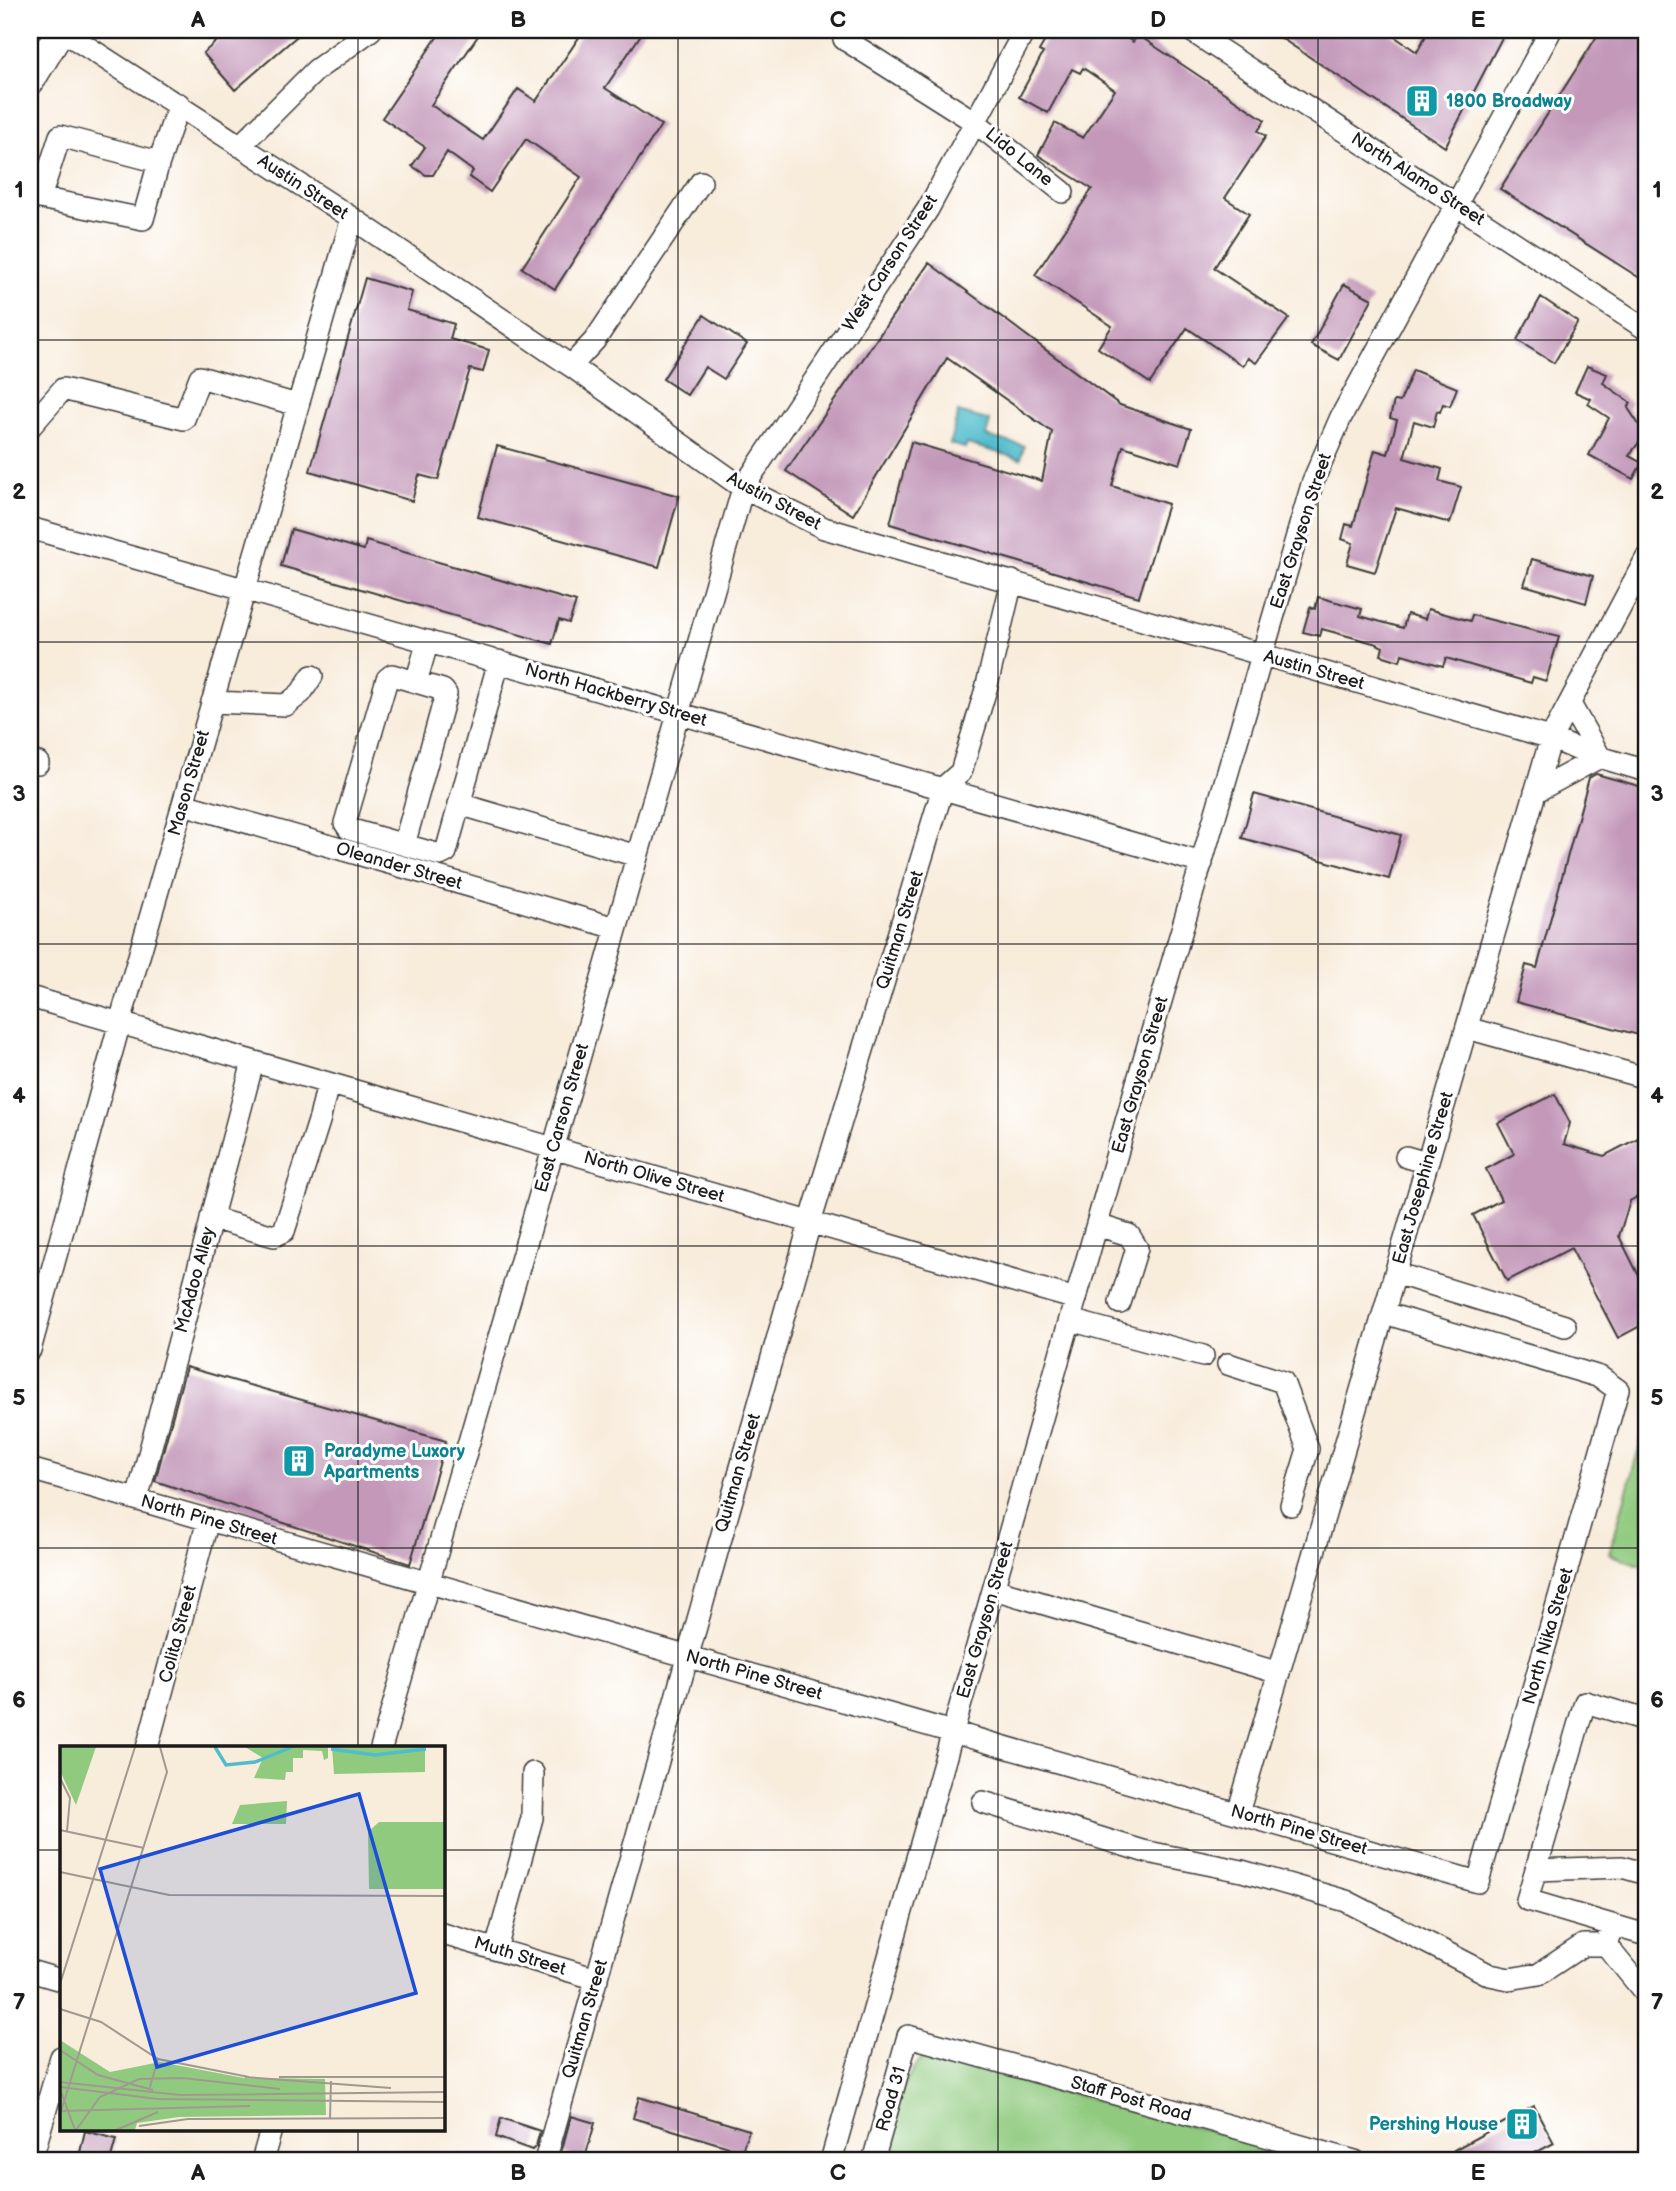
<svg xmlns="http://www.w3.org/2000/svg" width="1676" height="2191" viewBox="0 0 1676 2191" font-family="'Balsamiq Sans',sans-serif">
<rect width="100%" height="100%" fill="#fff"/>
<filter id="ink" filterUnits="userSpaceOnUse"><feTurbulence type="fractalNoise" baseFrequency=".0143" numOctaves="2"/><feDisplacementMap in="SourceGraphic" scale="14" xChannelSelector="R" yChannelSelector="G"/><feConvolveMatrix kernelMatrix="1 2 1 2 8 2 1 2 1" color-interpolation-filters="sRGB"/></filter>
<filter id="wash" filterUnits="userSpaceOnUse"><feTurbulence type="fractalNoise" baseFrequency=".00686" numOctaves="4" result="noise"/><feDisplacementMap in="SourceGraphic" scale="28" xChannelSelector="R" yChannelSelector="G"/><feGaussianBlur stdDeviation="1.57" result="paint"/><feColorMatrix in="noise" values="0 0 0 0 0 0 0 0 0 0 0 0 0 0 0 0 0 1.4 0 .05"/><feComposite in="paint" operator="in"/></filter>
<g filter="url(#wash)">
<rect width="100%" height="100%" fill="#f8ecdb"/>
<path fill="#90ca7f" stroke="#56734e" stroke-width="2" d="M1646,1423V1567L1609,1554Z
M929,2054L1287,2152L1312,2161H884C892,2132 901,2067 929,2054Z"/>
<path fill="#50bccc" stroke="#366c74" stroke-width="2" d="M958,412L990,421L986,436L1024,446L1021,459L967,444L965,448L950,444Z"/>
<g id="blocks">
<path fill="#c398b9" d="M230,30H304L235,90L203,53Z
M442,30H482L431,105L483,140L518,89L536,101L584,30H644L605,88L661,125L555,289L522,268L581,177L526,139L490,192L469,177L473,171L447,152L433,175H426L412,166L425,147L382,118Z
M1051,30H1115L1133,42L1138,35L1265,120L1258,131L1266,136L1225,198L1249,214L1214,268L1289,318L1256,363L1248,358L1243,366L1187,328L1150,383L1098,348L1112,326L1035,275L1092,189L1038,155L1055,123L1083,138L1115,90L1083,68L1080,73L1072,69L1048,113L1019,97L1043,53L1039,51Z
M1269,30H1385L1417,52L1429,30H1506L1445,147Z
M1601,30H1646V282L1500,189Z
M929,263L1120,405L1191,429L1180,464L1123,446L1112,486L1168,504L1139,597L890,524L911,442L1042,481L1052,432L947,358L853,515L786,471Z
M365,278L412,292L407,310L454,324L450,339L489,350L483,372L470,369L438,480L419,475L412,501L310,471Z
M1344,284L1372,299L1339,360L1311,345Z
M1541,297L1578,322L1554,363L1517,340Z
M704,315L747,344L724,379L705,367L687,395L663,379Z
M1587,366L1607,374L1603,383L1631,403L1628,408L1645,434L1629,456L1642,463L1633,479L1589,455L1609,418L1588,404L1591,399L1575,392Z
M1413,370L1457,388L1450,406L1443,404L1440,412L1437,411L1433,427L1414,421L1404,458L1442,469L1439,481L1461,487L1450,523L1396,508L1375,572L1347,564L1353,543L1342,539L1346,524L1353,526L1375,450L1388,454L1397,420L1390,418L1394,401L1400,402Z
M497,446L679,496L659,567L478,517Z
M291,529L364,550L366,541L576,602L569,623L559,620L552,644L281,566Z
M1532,559L1593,576L1586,603L1524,585Z
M1318,597L1362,609L1360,616L1403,628L1407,614L1425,619L1428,609L1470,621L1472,615L1559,637L1546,681L1533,677L1531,683L1446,658L1443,666L1402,654L1400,661L1381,655L1383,647L1377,644L1322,629L1320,636L1303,632L1310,607L1315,609Z
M1596,774L1646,788V1037L1516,1002L1526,965L1537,968L1589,778Z
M1254,794L1401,835L1389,879L1242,838Z
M1555,1094L1570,1123L1564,1144L1604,1156L1646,1134V1192L1630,1201L1619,1236L1646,1290V1323L1618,1338L1571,1248L1507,1281L1473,1215L1501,1200L1486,1169L1514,1154L1498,1123Z
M186,1367L446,1441L410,1564L155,1481Z
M639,2097L749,2130L742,2151L633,2118Z
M1534,2106L1554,2143L1520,2161H1460L1454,2150Z
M571,2116L595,2123L584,2161L561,2153Z
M501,2118L540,2131L536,2146L532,2150L496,2137Z
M85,2131L116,2139L110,2161H78Z"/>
</g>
</g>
<g filter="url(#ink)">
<use href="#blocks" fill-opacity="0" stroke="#3d3b39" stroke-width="2"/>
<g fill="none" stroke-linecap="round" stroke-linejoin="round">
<defs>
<path id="minor" d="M61,30L352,218L571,366L743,488L824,528L1551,738L1583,752L1646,771
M849,30L844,39L975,122L1063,192
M1190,30L1646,329
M240,146L316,70L371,30
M159,162L143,219L40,198L60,136L159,162L179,104
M571,366L595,340L701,182
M30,427L63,389L184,419L200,377L297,405
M30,528L1202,863
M416,682L428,641
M212,702L286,705L301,693L312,676
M30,761L38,763
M1535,792L1600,757L1570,704
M183,804L616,928
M459,804L637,856
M404,845L446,694L443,690L392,675L387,679L345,823L349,829L440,855L446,852L499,661
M30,997L1076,1299
M1467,1028L1646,1078
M1406,1157L1427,1163
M211,1218L274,1236L284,1231L320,1118L328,1083
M1097,1225L1129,1235L1137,1248L1120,1303
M1395,1273L1565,1326
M1070,1320L1203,1356
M30,1350L120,1022L352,218
M1228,1364L1283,1382L1308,1449L1291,1505
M30,1469L1478,1882L1618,1390L1600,1377L1384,1313
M137,1499L253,1062
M994,1589L1279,1673
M1646,1720L1585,1702L1527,1900L1646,1935
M147,1748L208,1520
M381,1748L743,488L928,209L1025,30
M983,1802L1143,1851L1242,1871L1346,1901L1490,1975L1509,1979L1539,1974L1583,1945H1606
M1238,1813L1551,738L1646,559
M1536,1870L1622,1867L1646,1874
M1610,1933L1606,1945L1646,1994
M443,1934L597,1979
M496,1949L532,1818L533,1773
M30,1971L61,1980
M31,2161L61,2057
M262,2161L271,2130
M545,2161L810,1223L943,788L961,772L986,689L1012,581
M831,2161L1137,1083L1313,481L1341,417L1551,30
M873,2161L908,2036L1355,2161"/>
<path id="major" d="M30,81L61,30"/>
</defs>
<use href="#minor" stroke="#3d3b39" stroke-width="24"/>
<use href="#major" stroke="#3d3b39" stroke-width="31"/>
<use href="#minor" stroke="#fff" stroke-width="21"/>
<use href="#major" stroke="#fff" stroke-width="28"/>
</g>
</g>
<path fill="none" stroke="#1c1c1c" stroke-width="2" stroke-opacity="0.55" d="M358,30V1748M678,30V2161M998,30V2161M1318,30V2161M30,340H1646M30,642H1646M30,944H1646M30,1246H1646M30,1548H1646M30,1850H61M443,1850H1646M358,2130V2161"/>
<defs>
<symbol id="building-square" viewBox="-11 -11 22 22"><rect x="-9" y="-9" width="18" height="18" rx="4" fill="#0f9aa8" stroke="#fff"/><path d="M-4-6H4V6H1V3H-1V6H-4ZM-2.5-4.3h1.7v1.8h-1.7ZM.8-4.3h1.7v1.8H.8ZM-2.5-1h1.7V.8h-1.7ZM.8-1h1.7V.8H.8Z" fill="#fff"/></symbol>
</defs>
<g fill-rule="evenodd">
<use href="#building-square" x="1403" y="82" width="38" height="38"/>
<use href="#building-square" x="280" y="1442" width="38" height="38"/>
<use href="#building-square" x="1503" y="2105" width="38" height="38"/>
</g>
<g text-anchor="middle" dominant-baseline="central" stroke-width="6" stroke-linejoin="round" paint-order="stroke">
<g font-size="18" font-weight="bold" fill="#0d838f" stroke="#fff" text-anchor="start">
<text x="1446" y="101">1800 Broadway</text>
<text x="324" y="1451">Paradyme Luxory<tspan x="324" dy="21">Apartments</tspan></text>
<text x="1498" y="2124" text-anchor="end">Pershing House</text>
</g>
<g font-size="18" fill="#1c1c1c" stroke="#fff">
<text transform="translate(1019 157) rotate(39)">Lido Lane</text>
<text transform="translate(1418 179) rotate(33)">North Alamo Street</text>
<text transform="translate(303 187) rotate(33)">Austin Street</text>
<text transform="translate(890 263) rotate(-57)">West Carson Street</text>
<text transform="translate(774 501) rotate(28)">Austin Street</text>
<text transform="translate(1301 531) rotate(-72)">East Grayson Street</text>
<text transform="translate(1314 670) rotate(16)">Austin Street</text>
<text transform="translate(616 695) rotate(16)">North Hackberry Street</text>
<text transform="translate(189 783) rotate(-74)">Mason Street</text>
<text transform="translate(399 866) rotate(16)">Oleander Street</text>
<text transform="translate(900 930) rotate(-73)">Quitman Street</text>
<text transform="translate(1140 1075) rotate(-74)">East Grayson Street</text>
<text transform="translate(562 1118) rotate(-74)">East Carson Street</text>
<text transform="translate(654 1177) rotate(16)">North Olive Street</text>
<text transform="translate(1423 1178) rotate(-74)">East Josephine Street</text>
<text transform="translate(195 1280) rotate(-75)">McAdoo Alley</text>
<text transform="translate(738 1473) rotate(-74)">Quitman Street</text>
<text transform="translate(209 1520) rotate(16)">North Pine Street</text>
<text transform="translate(985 1620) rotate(-74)">East Grayson Street</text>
<text transform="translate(178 1634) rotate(-75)">Colita Street</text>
<text transform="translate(1548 1636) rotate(-74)">North Nika Street</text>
<text transform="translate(754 1675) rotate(16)">North Pine Street</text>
<text transform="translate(1299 1830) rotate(16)">North Pine Street</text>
<text transform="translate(520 1956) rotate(17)">Muth Street</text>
<text transform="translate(585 2019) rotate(-74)">Quitman Street</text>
<text transform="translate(891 2099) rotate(-74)">Road 31</text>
<text transform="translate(1131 2099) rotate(16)">Staff Post Road</text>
</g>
</g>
<g transform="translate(60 1746)">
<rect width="385" height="385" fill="#f8ecdb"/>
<path d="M0,1H36L16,59L0,25ZM185,1H268V12L264,14L262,5L243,4V12H233V26H226L225,34L194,32L203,12ZM272,1H365V26L274,28ZM227,55L226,78H172L180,59ZM319,76H385V143H309L308,86ZM0,294L50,326L100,316L184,332L265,333L266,369L119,371L77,377L75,384H0Z" fill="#90ca7f"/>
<path fill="none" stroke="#50bccc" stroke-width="3.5" d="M155,1L166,19L195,16L232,1M271,3L315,9L366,3"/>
<path fill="none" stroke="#a0998f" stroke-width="2" d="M0,32L10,52L7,85M0,84L84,102M0,126L109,149L385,150M0,238L75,1M0,263L41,276L98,313L189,331M0,304L38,329L93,344M185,331L331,342M219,331H385M0,336L120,349L385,346M0,341L98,353L385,356M0,343L15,384M89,344L98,313M0,365L190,360M1,365L107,26L100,1M270,373L271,335M79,380L128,373L385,372M16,384L40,351L79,333L123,332L220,343M56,384L98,366"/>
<path fill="#1d4ed8" fill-opacity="0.15" stroke="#1d4ed8" stroke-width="3.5" d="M299,48L356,247L97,321L40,123Z"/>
<rect width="385" height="385" fill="none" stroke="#1c1c1c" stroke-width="3.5"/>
</g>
<rect width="1676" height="2191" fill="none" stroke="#fff" stroke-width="77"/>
<rect x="38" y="38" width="1600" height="2114" fill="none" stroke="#1c1c1c" stroke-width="2.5"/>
<g font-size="23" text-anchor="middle" font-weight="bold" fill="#1c1c1c">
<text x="198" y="27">A</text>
<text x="518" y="27">B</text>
<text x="838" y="27">C</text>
<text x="1158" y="27">D</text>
<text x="1478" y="27">E</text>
<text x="19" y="197">1</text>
<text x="1657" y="197">1</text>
<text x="19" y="499">2</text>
<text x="1657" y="499">2</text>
<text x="19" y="801">3</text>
<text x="1657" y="801">3</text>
<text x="19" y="1103">4</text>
<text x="1657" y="1103">4</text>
<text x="19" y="1405">5</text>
<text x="1657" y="1405">5</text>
<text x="19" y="1707">6</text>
<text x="1657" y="1707">6</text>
<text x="19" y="2009">7</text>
<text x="1657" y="2009">7</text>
<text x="198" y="2180">A</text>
<text x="518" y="2180">B</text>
<text x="838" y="2180">C</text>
<text x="1158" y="2180">D</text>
<text x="1478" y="2180">E</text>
</g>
</svg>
